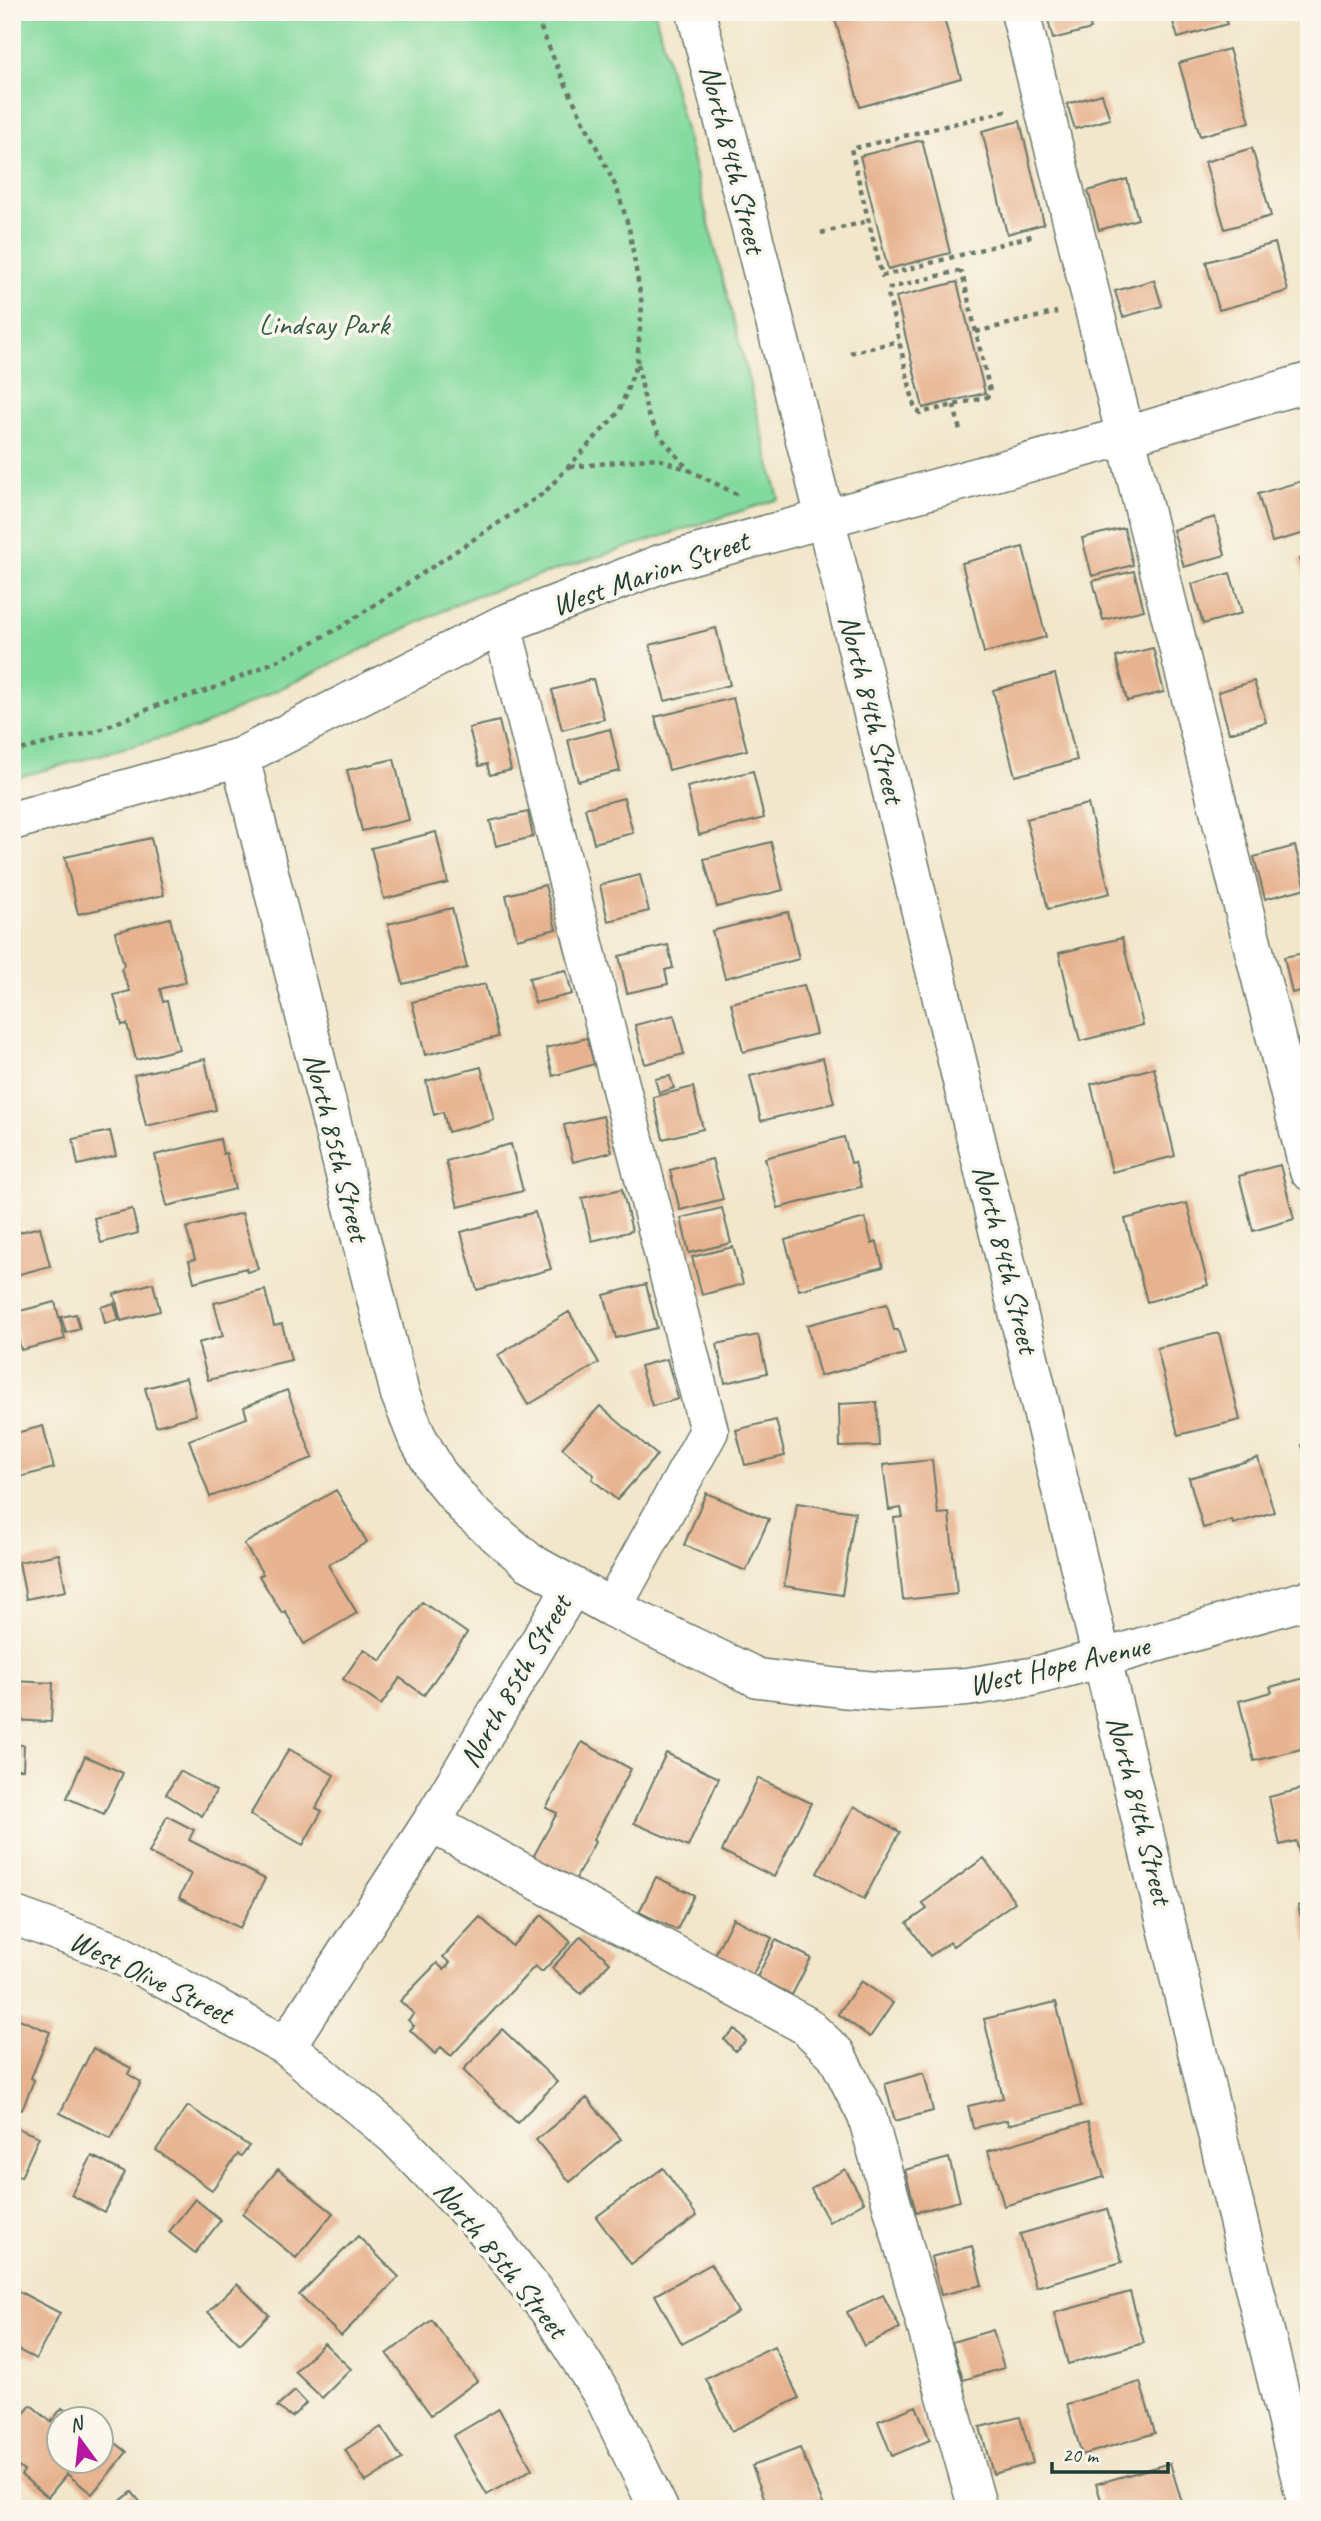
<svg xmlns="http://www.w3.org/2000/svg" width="1321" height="2521" viewBox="0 0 1321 2521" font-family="Caveat,sans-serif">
<rect width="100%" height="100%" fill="#fbf7ec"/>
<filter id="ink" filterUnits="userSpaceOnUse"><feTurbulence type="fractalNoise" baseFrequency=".0143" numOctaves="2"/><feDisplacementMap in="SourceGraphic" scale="14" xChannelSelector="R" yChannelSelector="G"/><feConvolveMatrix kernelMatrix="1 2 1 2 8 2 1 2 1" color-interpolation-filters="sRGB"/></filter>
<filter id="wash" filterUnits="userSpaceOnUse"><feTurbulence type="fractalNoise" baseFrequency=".00686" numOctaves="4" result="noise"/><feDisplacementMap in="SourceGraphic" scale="28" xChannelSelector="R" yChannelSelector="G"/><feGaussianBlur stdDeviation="1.57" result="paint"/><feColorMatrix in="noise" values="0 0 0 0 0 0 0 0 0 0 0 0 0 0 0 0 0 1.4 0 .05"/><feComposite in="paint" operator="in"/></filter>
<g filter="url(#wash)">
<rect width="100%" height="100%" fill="#f2e6cb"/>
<path fill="#83da9e" stroke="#518c69" stroke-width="2" d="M12,12H655L779,499L472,597L198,728L12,779Z"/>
<g id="blocks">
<path fill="#e7b28f" d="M833,12H942L961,78L860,107Z
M1046,12H1087L1091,29L1053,39Z
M1170,12H1223L1227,24L1178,38Z
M1229,49L1250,122L1200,136L1179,63Z
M1102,94L1110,119L1075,129L1067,104Z
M1020,121L1044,224L1007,234L982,131Z
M922,140L950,253L888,269L860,156Z
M1252,148L1271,216L1225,229L1205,162Z
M1127,179L1138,219L1099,230L1088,191Z
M1275,243L1288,291L1219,310L1206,262Z
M1154,280L1162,306L1123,317L1115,291Z
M957,282L985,393L923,408L896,297Z
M1309,479V532L1272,542L1258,494Z
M1215,517L1225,555L1184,567L1173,530Z
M1124,528L1133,565L1092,576L1082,538Z
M1023,547L1046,637L984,653L962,563Z
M1309,556V591H1308L1299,559Z
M1134,571L1144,610L1103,620L1093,581Z
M1230,573L1242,613L1203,624L1192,584Z
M716,628L730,685L665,701L650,645Z
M1153,648L1164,692L1127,701L1116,657Z
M1055,674L1077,760L1015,776L993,690Z
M593,679L604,719L562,730L552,690Z
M1254,681L1266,722L1229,733L1218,692Z
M733,698L747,750L669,770L655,717Z
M499,721L511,770L490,775L487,764L479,766L469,728Z
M610,729L620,771L578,781L568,740Z
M394,759L409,820L362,831L347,770Z
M753,771L764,818L699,835L687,787Z
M624,798L633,833L594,843L585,808Z
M1088,804L1110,893L1048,909L1026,819Z
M528,812L533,837L496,846L490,821Z
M436,832L448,883L384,899L371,848Z
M151,838L164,895L78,914L65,857Z
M771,842L783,890L717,907L704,859Z
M1295,846L1306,888L1265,899L1254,857Z
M640,875L649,911L608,921L600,885Z
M545,885L556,929L517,939L506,895Z
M452,908L467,968L403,984L388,924Z
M12,909L19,934L12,935Z
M788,912L799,959L725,978L712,931Z
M170,918L186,982L160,989L163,1002L167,1001L179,1049L136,1060L127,1024L122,1025L114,995L130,991L121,969L124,965L115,932Z
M1122,938L1143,1025L1080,1041L1059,953Z
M668,945L673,968L665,970L668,984L627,993L619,956Z
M1309,952V989L1292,993L1284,957Z
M566,970L572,994L535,1003L529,978Z
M485,984L498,1037L425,1055L412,1002Z
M804,985L816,1034L743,1052L731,1003Z
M674,1015L684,1054L645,1064L635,1025Z
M1309,1037V1083H1308L1297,1040Z
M587,1038L594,1064L553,1076L546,1048Z
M823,1058L834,1103L761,1121L750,1076Z
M205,1059L216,1110L146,1126L134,1075Z
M481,1067L494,1120L448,1132L443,1112L434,1115L426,1081Z
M1154,1068L1175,1156L1112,1172L1091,1084Z
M670,1076L674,1088L659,1093L655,1079Z
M693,1087L703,1129L663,1139L653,1097Z
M603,1116L612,1152L573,1162L564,1125Z
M110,1131L116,1156L78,1165L73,1139Z
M844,1137L851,1163L855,1162L861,1187L778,1208L765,1158Z
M220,1139L223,1154L226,1153L235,1189L167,1206L155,1155Z
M511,1144L523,1191L458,1207L446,1161Z
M712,1159L723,1199L680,1210L670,1170Z
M1280,1165L1294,1219L1253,1231L1239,1176Z
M622,1189L632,1231L592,1241L582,1198Z
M1187,1203L1208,1285L1147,1302L1125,1219Z
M722,1208L731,1243L689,1253L681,1218Z
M132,1209L138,1233L101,1243L94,1218Z
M535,1212L551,1269L477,1290L461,1232Z
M242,1213L258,1269L247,1272L246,1268L194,1282L189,1261L195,1259L186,1228Z
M865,1218L872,1244L877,1242L883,1267L799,1290L785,1240Z
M40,1227L50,1266L12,1276V1234Z
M733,1247L743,1284L702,1295L692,1257Z
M153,1283L160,1311L121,1321L114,1294Z
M646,1284L657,1328L616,1338L604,1295Z
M265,1290L274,1326L282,1324L291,1360L208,1380L198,1343L223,1336L214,1303Z
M55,1302L65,1339L21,1350L12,1313Z
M114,1303L119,1320L105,1323L101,1307Z
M887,1304L894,1330H898L905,1354L820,1376L807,1325Z
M569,1312L599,1363L528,1405L498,1355Z
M76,1314L80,1329L66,1333L61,1317Z
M1219,1333L1240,1420L1178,1435L1157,1348Z
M758,1335L767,1373L725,1383L717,1344Z
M667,1359L678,1399L652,1406L640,1366Z
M186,1378L196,1415L156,1426L145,1388Z
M287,1390L313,1458L210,1497L189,1440L247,1418L244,1407Z
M877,1402L879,1446L840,1447L839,1404Z
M600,1406L657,1455L617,1500L592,1479L594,1475L562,1448Z
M776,1420L785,1456L745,1465L736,1430Z
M43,1426L54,1468L12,1479V1434Z
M1309,1443V1467H1308L1302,1445Z
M1258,1458L1274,1512L1233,1524L1232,1520L1203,1528L1189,1478Z
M932,1460L938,1514L949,1513L957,1594L903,1600L894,1518L903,1517L901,1508L889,1510L883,1465Z
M336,1490L367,1542L328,1565L357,1613L304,1644L285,1611L282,1613L259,1576L263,1574L244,1544Z
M706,1493L769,1519L746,1571L684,1545Z
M797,1503L855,1512L842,1595L784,1586Z
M59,1554L66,1591L26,1599L19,1562Z
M422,1602L467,1633L424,1695L400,1678L381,1705L343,1679L364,1649L381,1661Z
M1309,1677V1747L1254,1761L1239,1701L1272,1692L1270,1687Z
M12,1681L53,1683L51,1722L12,1720Z
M582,1742L631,1769L593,1840L595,1842L574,1882L532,1859L557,1813L546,1808Z
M12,1745H24L23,1769H12Z
M289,1749L334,1775L316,1808L322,1811L303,1845L250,1815Z
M666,1753L719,1778L688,1847L634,1823Z
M85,1756L123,1773L104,1814L67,1798Z
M180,1771L216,1791L202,1816L166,1794Z
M758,1778L811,1803L774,1877L722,1851Z
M1309,1787V1885H1308L1296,1841L1280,1845L1269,1797Z
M854,1806L900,1832L864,1899L817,1873Z
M167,1816L194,1830L189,1840L265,1879L240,1928L179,1898L191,1874L149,1853Z
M984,1858L1015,1902L953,1946L950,1942L930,1956L907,1923L927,1909L922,1903Z
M656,1877L694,1895L677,1930L639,1912Z
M1309,1903V1944H1308L1298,1906Z
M542,1915L571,1942L542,1972L535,1966L451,2056L441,2047L435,2054L410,2030L414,2026L408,2020L414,2014L400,2001L437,1963L444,1970L450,1963L443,1957L480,1917L512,1946Z
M733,1918L772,1938L752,1976L714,1956Z
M581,1936L610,1962L581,1994L552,1968Z
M776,1940L811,1958L792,1995L757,1977Z
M861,1981L893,2003L870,2037L838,2014Z
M1056,2002L1081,2106L1008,2125L1007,2120L973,2128L968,2106L1003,2098L984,2019Z
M12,2016L50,2032L31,2078L34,2080L22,2110L12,2106Z
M502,2029L557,2082L517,2123L463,2070Z
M735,2029L746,2041L735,2051L724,2039Z
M93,2048L131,2068L128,2074L141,2082L111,2139L60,2113Z
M924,2073L933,2111L895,2121L885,2084Z
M587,2098L621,2139L570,2182L536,2140Z
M188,2106L249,2146L241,2156L238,2154L212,2190L156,2150Z
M1088,2122L1104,2177L1004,2206L988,2151Z
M12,2126L39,2137L21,2177L12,2174Z
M92,2156L125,2173L104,2212L71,2195Z
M949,2158L960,2201L916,2212L905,2170Z
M663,2168L697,2216L631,2264L596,2217Z
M278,2169L333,2213L296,2258L242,2214Z
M845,2169L864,2202L829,2222L811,2189Z
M195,2199L221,2220L195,2253L169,2232Z
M1107,2209L1122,2262L1036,2287L1020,2234Z
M358,2236L399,2277L341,2336L299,2295Z
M972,2246L982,2285L941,2295L931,2257Z
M711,2264L738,2312L682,2344L655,2295Z
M237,2284L269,2315L240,2344L208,2312Z
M16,2290L60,2313L36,2359L12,2347V2296Z
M1130,2292L1144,2343L1068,2364L1054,2313Z
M883,2295L900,2328L864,2346L847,2312Z
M432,2320L477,2381L431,2415L387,2354Z
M993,2330L1004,2368L963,2380L952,2342Z
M324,2343L351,2369L322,2398L295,2372Z
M774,2346L799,2398L732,2431L706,2379Z
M1140,2382L1155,2433L1082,2455L1067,2404Z
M295,2391L306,2403L292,2417L277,2407Z
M31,2405L51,2422L62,2408L77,2420H60V2462H102V2432L127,2452L92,2494L67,2474L48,2497L21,2475L24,2471L12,2462V2428Z
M916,2406L930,2440L892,2456L878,2421Z
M499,2409L532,2469L487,2495L453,2436Z
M1020,2417L1033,2463L993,2474L980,2427Z
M381,2427L402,2459L366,2482L345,2450Z
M800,2448L825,2509H761L758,2502L765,2500L752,2466Z
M1170,2463L1184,2509H1104L1096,2484Z
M132,2492L146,2509H110Z"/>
</g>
</g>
<g filter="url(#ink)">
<use href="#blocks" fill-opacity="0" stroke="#697869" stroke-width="2"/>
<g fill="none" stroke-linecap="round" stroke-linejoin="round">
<defs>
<path id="minor" d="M696,12L836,561L1308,2509
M1020,12L1309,1171
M502,625L709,1431L612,1608
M240,757L400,1394L416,1435L438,1474L469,1511L529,1562L612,1608L758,1678L841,1688L889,1692L967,1687L1031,1677L1103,1658L1309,1599
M12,821L240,757L502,625L663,563L1126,436L1309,382
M431,1823L805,2025L836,2054L867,2116L978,2509
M12,1915L115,1952L286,2046L395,2136L485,2229L550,2312L604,2397L659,2509
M286,2046L431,1823L572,1587"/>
</defs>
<use href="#minor" stroke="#697869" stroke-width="41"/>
<path stroke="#697869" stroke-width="4.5" stroke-dasharray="5 5" stroke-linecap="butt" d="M1006,111L851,149L882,276L1035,235
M821,233L868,221
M958,271L962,273L990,391L987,397L920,413L915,409L888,294L890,288Z
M976,332L1057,312
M850,353L899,341
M638,364L647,413L660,436L689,470L738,495
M954,405L960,431
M570,467L656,458L688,470
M12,752L97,731L156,706L212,689L281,659L341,627L544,493L619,412L637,363L642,305L629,228L617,189L560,73L534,12"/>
<use href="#minor" stroke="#fff" stroke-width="38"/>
</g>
</g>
<g text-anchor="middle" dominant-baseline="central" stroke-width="7" stroke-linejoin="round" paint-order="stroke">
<g font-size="30" fill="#1f3d34" stroke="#fbf7ec">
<text transform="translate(733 159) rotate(76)">North 84th Street</text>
<text transform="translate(650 573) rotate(-19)">West Marion Street</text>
<text transform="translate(872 709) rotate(76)">North 84th Street</text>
<text transform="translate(337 1147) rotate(76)">North 85th Street</text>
<text transform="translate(1006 1259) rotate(76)">North 84th Street</text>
<text transform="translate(1059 1665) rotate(-13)">West Hope Avenue</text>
<text transform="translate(515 1681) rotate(-60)">North 85th Street</text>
<text transform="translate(1140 1810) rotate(76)">North 84th Street</text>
<text transform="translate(151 1977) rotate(26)">West Olive Street</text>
<text transform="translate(501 2259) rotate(51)">North 85th Street</text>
</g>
<g font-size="30" fill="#335c49" stroke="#fbf7ec">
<text x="324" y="324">Lindsay Park</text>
</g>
</g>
<rect width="1321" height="2521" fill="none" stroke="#fbf7ec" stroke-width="42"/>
<g transform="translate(80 2440) rotate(345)"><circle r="33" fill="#fbf7ec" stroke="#a3ada2" stroke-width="2"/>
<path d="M0-5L12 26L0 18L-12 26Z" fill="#b5179e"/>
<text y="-10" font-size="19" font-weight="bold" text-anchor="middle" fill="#1f3d34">N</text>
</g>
<path d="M1052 2462v10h116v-10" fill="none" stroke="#1f3d34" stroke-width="3.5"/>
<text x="1062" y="2462" font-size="21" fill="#1f3d34" stroke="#fbf7ec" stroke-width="5" paint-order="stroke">20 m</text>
</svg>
